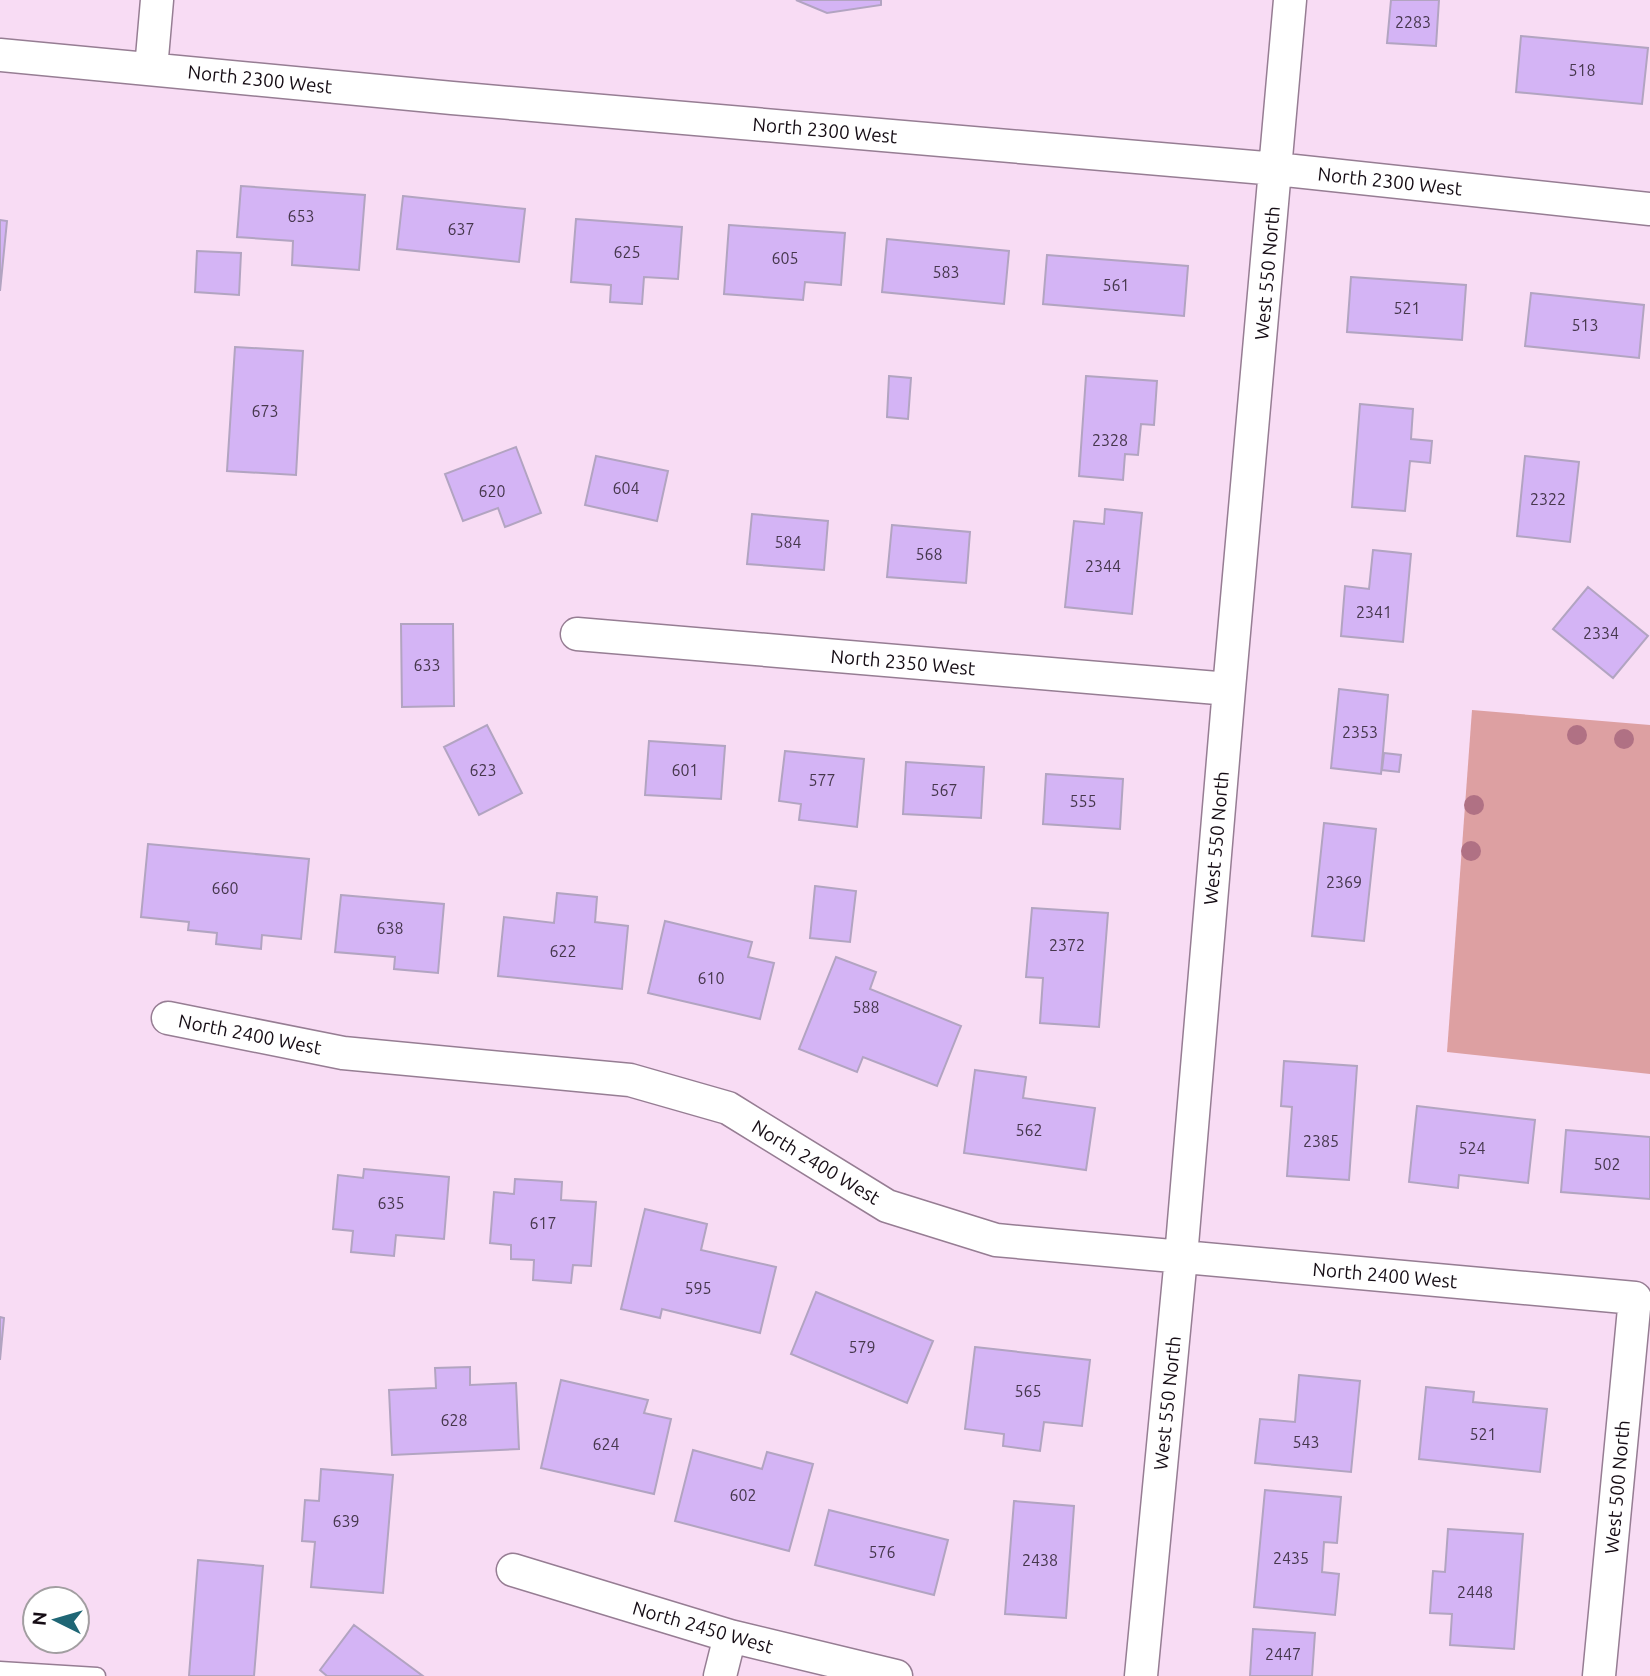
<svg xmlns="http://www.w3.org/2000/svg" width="1650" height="1676" viewBox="0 0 1650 1676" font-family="Ubuntu,sans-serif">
<rect width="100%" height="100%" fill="#f8dcf4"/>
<path fill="#dda0a2" d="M1472,710L1650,725V1074L1447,1052Z"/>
<path fill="#d4b4f5" stroke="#b2a4c1" stroke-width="2" d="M796,0H881V5L827,13Z
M1391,0H1439L1436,46L1387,43Z
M1521,36L1648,48L1642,104L1516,92Z
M241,186L365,195L359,270L292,265L293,241L237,237Z
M403,196L525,209L519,262L397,249Z
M576,219L682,227L678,279L644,277L642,304L610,302L611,285L571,282Z
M0,220L7,221L0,291Z
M729,225L845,233L841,285L805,282L803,300L724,294Z
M887,239L1009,251L1004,304L882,292Z
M197,251L241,253L239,295L195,292Z
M1047,255L1188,266L1184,316L1043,304Z
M1351,277L1466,285L1462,340L1347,332Z
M1531,293L1644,305L1639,358L1525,346Z
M235,347L303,351L296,475L227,471Z
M889,376L911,378L908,419L887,417Z
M1086,376L1157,381L1154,425L1141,424L1138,455L1125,454L1123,480L1079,476Z
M1360,404L1413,409L1411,439L1432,441L1430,463L1410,461L1405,511L1352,507Z
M516,447L541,513L505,527L498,508L463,521L445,474Z
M596,456L668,471L657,521L585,505Z
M1525,456L1579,462L1570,542L1517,536Z
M1105,509L1142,513L1132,614L1065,607L1074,521L1104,524Z
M752,514L828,521L824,570L747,564Z
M892,525L970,532L966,583L887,577Z
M1373,550L1411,554L1403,642L1341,636L1345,586L1369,589Z
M1588,587L1648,636L1613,678L1553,629Z
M401,624H453L454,706L402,707Z
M1339,689L1388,695L1381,774L1331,768Z
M487,725L522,793L479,815L444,747Z
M649,741L725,746L721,799L645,795Z
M785,751L864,759L857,827L799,820L801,804L779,801Z
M1384,753L1401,755L1399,772L1382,770Z
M906,762L984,767L981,818L903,814Z
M1046,774L1123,779L1120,829L1043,824Z
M1324,823L1376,829L1364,941L1312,936Z
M148,844L309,859L301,939L262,935L261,949L216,944L217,933L188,930L189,922L141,917Z
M815,886L856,891L850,942L810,938Z
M557,893L597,897L595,922L628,926L622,989L498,976L504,917L554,923Z
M341,895L444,904L438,973L394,969L395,957L335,952Z
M1032,908L1108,913L1099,1027L1040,1023L1043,978L1026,977Z
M665,921L752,942L748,957L774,963L760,1019L648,993Z
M836,957L876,972L870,989L961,1026L937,1086L863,1057L857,1072L799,1049Z
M1284,1061L1357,1066L1349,1180L1287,1176L1292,1107L1281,1106Z
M975,1070L1026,1077L1023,1098L1095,1108L1086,1170L964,1153Z
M1417,1106L1535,1120L1528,1183L1459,1175L1458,1188L1409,1182Z
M1566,1130L1650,1137V1199L1561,1192Z
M364,1169L449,1177L444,1239L396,1235L394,1256L351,1252L353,1231L333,1229L338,1175L363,1178Z
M515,1179L562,1182L561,1200L596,1202L591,1266L573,1265L571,1283L533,1280L534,1260L511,1259V1245L490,1243L494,1192L514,1194Z
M645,1209L707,1224L701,1250L776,1267L760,1333L662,1309L660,1318L621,1309Z
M816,1292L933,1341L907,1403L791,1354Z
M0,1317L4,1318L0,1360Z
M975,1347L1090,1360L1082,1426L1044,1422L1040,1451L1003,1446L1004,1434L965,1429Z
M470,1367V1385L516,1383L519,1449L392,1455L389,1390L436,1388L435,1368Z
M1299,1375L1360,1381L1351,1472L1255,1463L1260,1419L1295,1422Z
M561,1380L648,1400L644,1413L671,1419L654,1494L541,1468Z
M1426,1387L1474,1392L1473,1402L1547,1409L1540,1472L1419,1459Z
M693,1450L762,1469L767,1452L813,1464L789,1551L675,1521Z
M321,1469L393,1475L383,1593L311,1587L315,1542L302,1541L305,1500L319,1501Z
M1265,1490L1341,1497L1337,1543L1324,1542L1322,1572L1339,1574L1335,1615L1254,1607Z
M1014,1501L1074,1506L1066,1618L1005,1614Z
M829,1510L948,1540L934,1595L815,1565Z
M1448,1529L1523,1534L1514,1649L1450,1645L1452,1614L1430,1613L1433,1571L1445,1572Z
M198,1560L263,1566L254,1676H189Z
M354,1625L423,1676H327L320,1670Z
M1253,1629L1315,1633L1312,1676H1250Z"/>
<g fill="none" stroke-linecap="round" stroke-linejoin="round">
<defs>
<path id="lane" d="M0,1670L97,1676"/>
<path id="street" d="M0,55L452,98L1276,169L1650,209
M151,69L157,0
M577,634L1229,689
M168,1018L343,1053L630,1080L728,1108L887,1206L996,1240L1635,1298L1599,1676
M513,1570L730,1636L896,1676
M720,1676L730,1636
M1141,1676L1181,1257L1229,689L1290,0"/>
</defs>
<use href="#lane" stroke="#967d93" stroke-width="19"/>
<use href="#street" stroke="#967d93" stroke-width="35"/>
<use href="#lane" stroke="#fff" stroke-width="16"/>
<use href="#street" stroke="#fff" stroke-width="32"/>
</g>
<g fill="#b07184">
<circle cx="1577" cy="735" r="10"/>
<circle cx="1624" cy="739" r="10"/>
<circle cx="1474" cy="805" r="10"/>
<circle cx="1471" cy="851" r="10"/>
</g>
<g text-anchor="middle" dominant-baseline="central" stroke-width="7" stroke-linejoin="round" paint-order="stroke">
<g font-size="16" fill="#46374d">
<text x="1413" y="22">2283</text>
<text x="1582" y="70">518</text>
<text x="301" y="216">653</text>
<text x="461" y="229">637</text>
<text x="627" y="252">625</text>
<text x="785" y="258">605</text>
<text x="946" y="272">583</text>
<text x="1116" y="285">561</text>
<text x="1407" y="308">521</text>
<text x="1585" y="325">513</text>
<text x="265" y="411">673</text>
<text x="1110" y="440">2328</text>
<text x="626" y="488">604</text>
<text x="492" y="491">620</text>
<text x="1548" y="499">2322</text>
<text x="788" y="542">584</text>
<text x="929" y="554">568</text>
<text x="1103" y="566">2344</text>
<text x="1374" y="612">2341</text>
<text x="1601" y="633">2334</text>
<text x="427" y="665">633</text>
<text x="1360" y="732">2353</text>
<text x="483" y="770">623</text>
<text x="685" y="770">601</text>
<text x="822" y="780">577</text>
<text x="944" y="790">567</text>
<text x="1083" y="801">555</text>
<text x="1344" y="882">2369</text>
<text x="225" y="888">660</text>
<text x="390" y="928">638</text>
<text x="1067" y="945">2372</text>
<text x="563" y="951">622</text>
<text x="711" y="978">610</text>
<text x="866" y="1007">588</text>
<text x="1029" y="1130">562</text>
<text x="1321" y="1141">2385</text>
<text x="1472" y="1148">524</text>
<text x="1607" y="1164">502</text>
<text x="391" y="1203">635</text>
<text x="543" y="1223">617</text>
<text x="698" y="1288">595</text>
<text x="862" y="1347">579</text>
<text x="1028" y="1391">565</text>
<text x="454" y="1420">628</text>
<text x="1483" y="1434">521</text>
<text x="1306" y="1442">543</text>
<text x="606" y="1444">624</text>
<text x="743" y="1495">602</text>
<text x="346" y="1521">639</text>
<text x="882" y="1552">576</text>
<text x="1291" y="1558">2435</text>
<text x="1040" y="1560">2438</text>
<text x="1475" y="1592">2448</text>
<text x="1283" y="1654">2447</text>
</g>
<g font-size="19" fill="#160d15" stroke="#fff">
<text transform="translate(260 79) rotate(6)">North 2300 West</text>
<text transform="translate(825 130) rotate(5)">North 2300 West</text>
<text transform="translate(1390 181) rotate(6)">North 2300 West</text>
<text transform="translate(1267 273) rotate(-85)">West 550 North</text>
<text transform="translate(903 662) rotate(5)">North 2350 West</text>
<text transform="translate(1216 838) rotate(-85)">West 550 North</text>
<text transform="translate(250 1034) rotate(11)">North 2400 West</text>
<text transform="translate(816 1162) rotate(31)">North 2400 West</text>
<text transform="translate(1385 1275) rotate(5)">North 2400 West</text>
<text transform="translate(1167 1403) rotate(-84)">West 550 North</text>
<text transform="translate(1617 1487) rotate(-85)">West 500 North</text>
<text transform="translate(703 1627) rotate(16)">North 2450 West</text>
</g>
</g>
<g transform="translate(56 1620) rotate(275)"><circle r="33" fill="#ffffff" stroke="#a29ea1" stroke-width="2"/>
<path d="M0-5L12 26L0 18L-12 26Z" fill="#1f6675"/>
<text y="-10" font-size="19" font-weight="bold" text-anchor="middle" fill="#160d15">N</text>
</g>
</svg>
